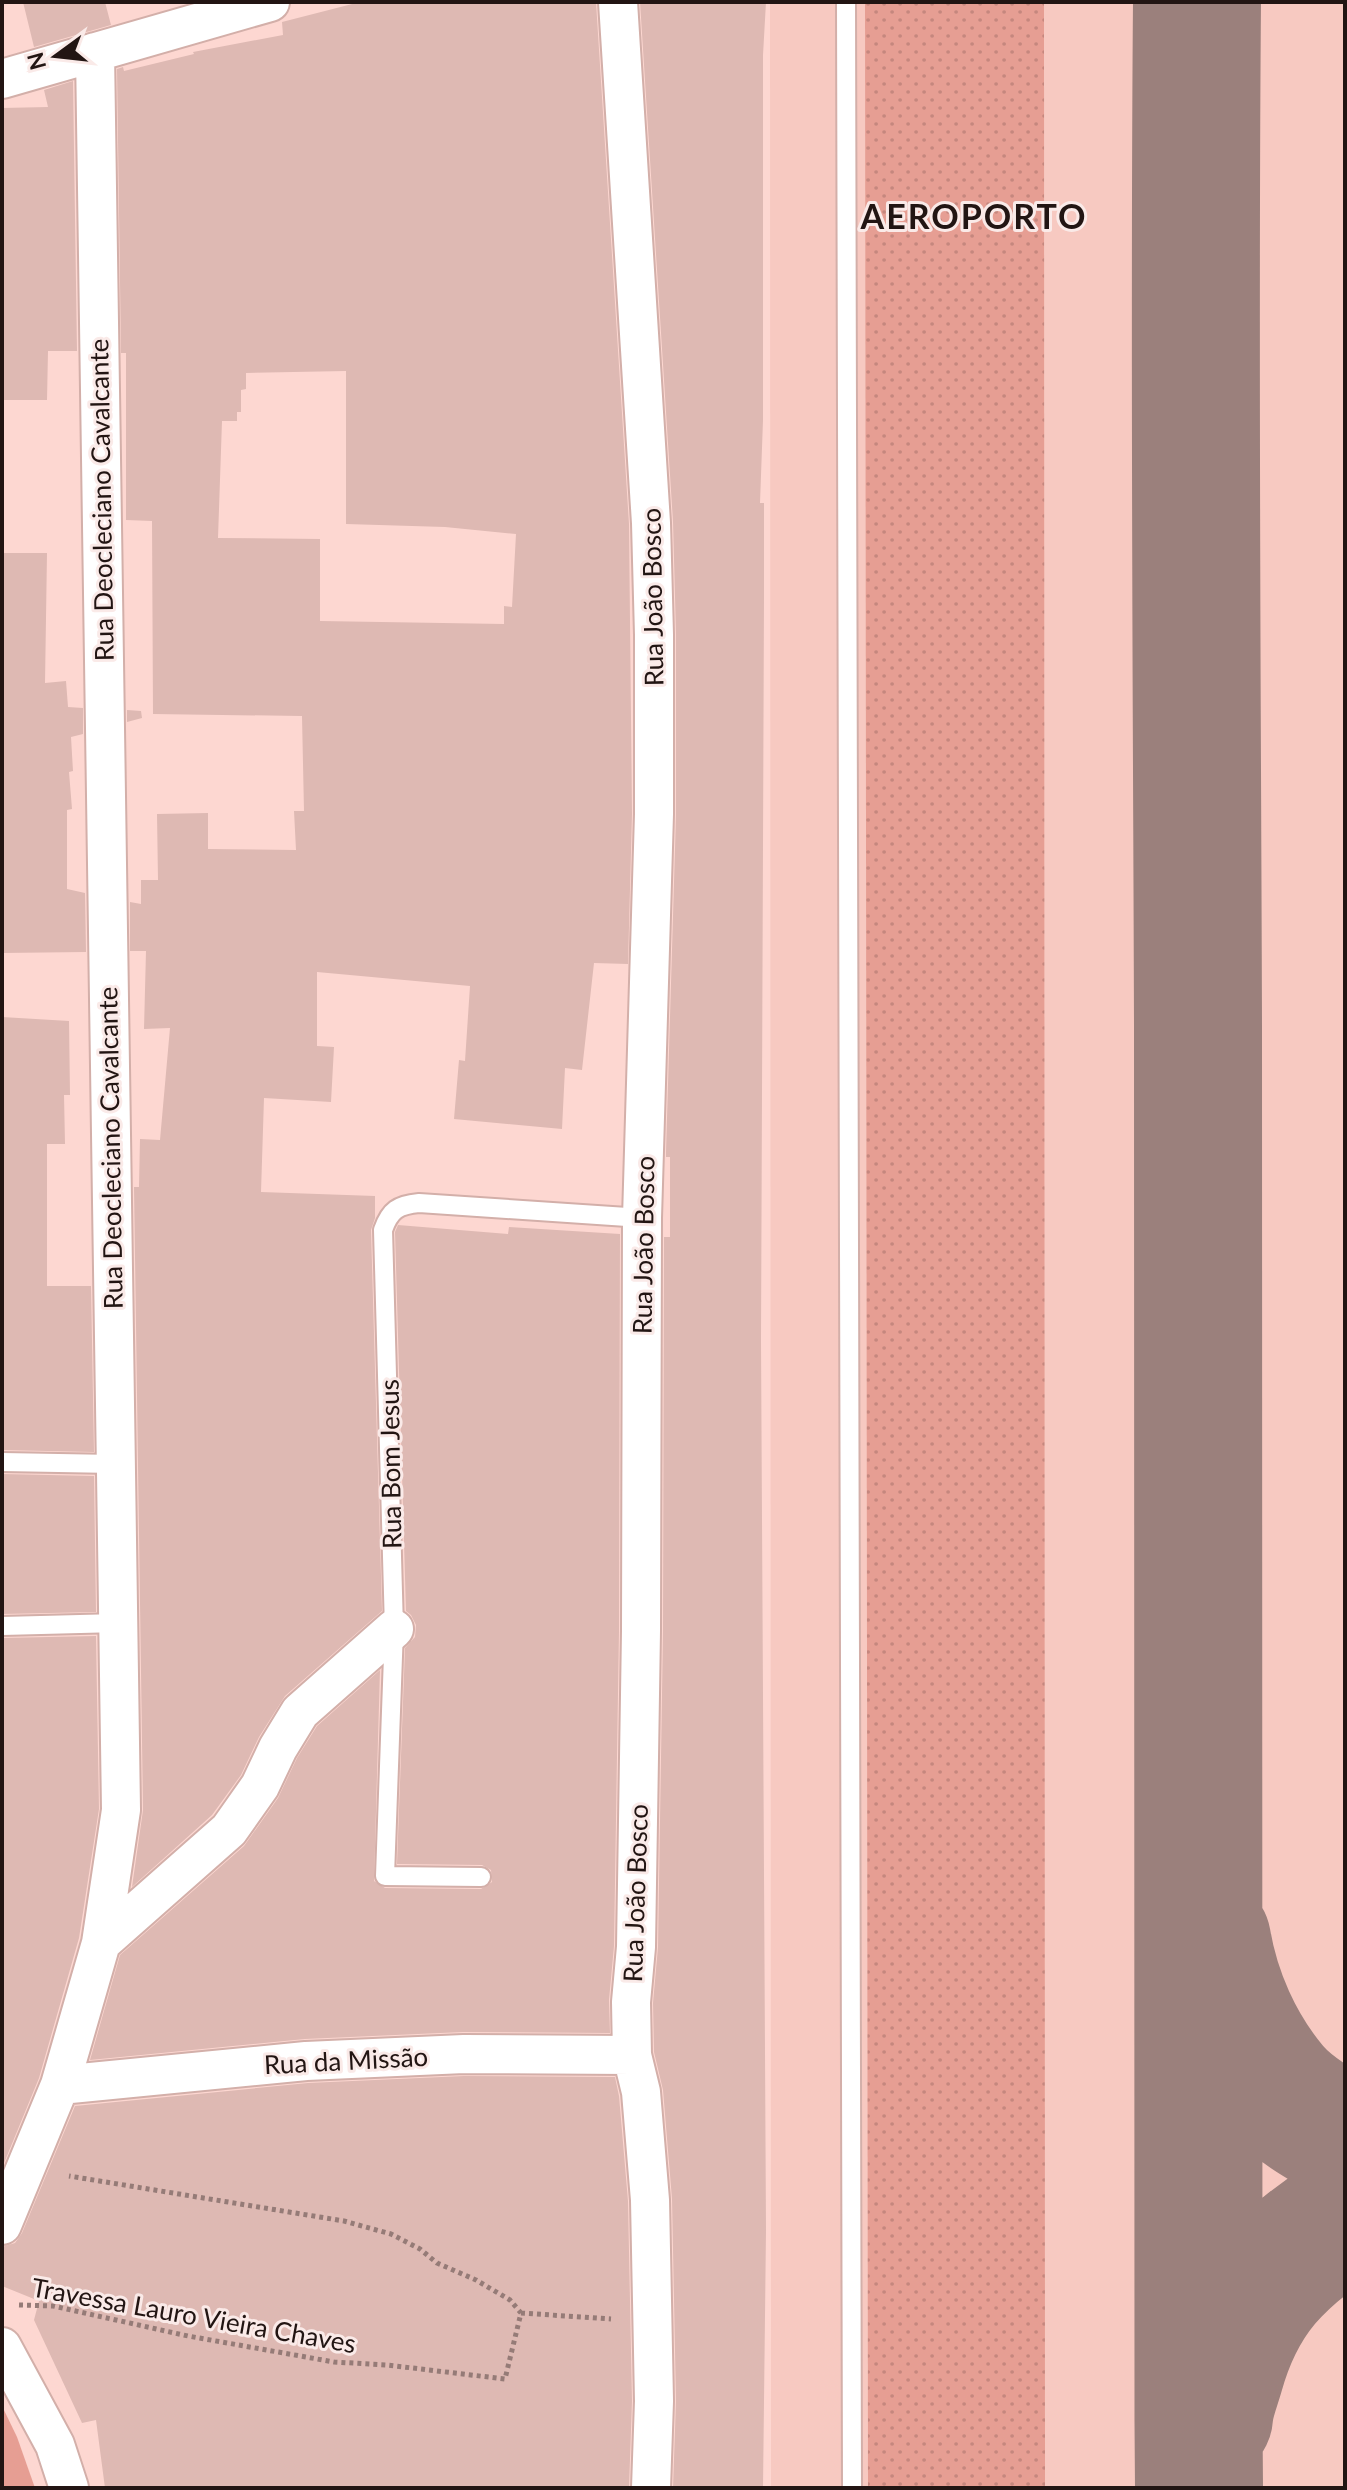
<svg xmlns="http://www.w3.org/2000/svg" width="1347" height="2490" viewBox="0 0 1347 2490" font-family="Lato,sans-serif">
<defs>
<pattern id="grass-dots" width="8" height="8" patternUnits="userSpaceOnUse" patternTransform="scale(2)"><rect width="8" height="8" fill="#e69e93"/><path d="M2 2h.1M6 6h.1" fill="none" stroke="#c5877e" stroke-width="1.8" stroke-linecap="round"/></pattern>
</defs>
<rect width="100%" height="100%" fill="#fdd7d1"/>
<path fill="#f7c9c1" d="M770,2H1345V2488H771Z"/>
<path fill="url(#grass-dots)" d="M865,2H1044L1045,2488H868Z"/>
<path fill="#e69e93" d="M2,2406L17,2437L35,2488H2Z"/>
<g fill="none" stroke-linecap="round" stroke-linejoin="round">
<path stroke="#9b807c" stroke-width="128" d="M1197,2C1194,343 1197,685 1198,1026C1198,1514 1195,2001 1199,2488
M1207,1940C1216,1993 1239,2045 1274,2087C1293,2109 1320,2124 1345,2138
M1209,2417C1210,2402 1216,2388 1220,2374C1241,2298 1280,2259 1345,2217"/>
</g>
<path fill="#deb9b3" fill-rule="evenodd" d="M23,2H105L111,25L34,47Z
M360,2H596L629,524L632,814L628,964L594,963L582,1070L565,1068L562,1129L454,1119L459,1060L465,1061L470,986L317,972V1046L334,1047L331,1102L264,1098L261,1192L375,1196V1218L371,1230L382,1611L285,1696L259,1737L241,1775L212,1815L132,1887L143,1810L134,1187H139L140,1139L160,1140L170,1028L144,1029L146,951H130V902L141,904V880H158L157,814L208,813V849L296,850L294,811H304L302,716L153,714L152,521L126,520V353H121L117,69L123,67L124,71L194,54L193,52L283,35L282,22ZM346,371V524L445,527L516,534L512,607L504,606V624L320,621V539L218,538L222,421H237V412H241V390L246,389V373Z
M640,2H766L763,55V420L760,503H764V596L761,1341L766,2230L763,2488H673L676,2401L672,2199L663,2090L654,2052L653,2003L658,1947L663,1631L664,1237H670V1157H666V1152L676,815V634L673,522Z
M73,81L77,351H48L47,400H2V108L48,107L44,90Z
M2,553H47L45,683L66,681L68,707L83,708V734L71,737L73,771L69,772L72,809L67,810V889L85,893L86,952L2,953Z
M127,710L141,711L142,718L127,722Z
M2,1017L69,1021L70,1095H64L65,1144H47V1286H91L94,1452L2,1450Z
M398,1225L508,1234L509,1227L620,1234L619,1631L614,1946L609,2000L610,2033L463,2032L305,2039L90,2060L120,1955L244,1846L278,1798L297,1758L317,1726L380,1670L374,1881L385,1888L481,1889L492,1882L491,1870L482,1865L397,1864L405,1648L415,1637L416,1625L411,1615L406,1611L395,1232Z
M2,1474L94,1476L96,1612L2,1614Z
M96,1636L99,1809L79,1938L39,2078L2,2168V1638Z
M464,2076L615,2077L619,2096L628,2201L632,2401L629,2488H105L96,2420L82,2423L34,2320L39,2301L2,2286V2247L15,2243L22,2233L75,2106L308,2083Z"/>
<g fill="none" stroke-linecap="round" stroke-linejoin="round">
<defs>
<path id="lane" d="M846,2L852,2488
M2,1462L115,1464
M2,1626L119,1623
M481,1877L385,1876L394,1629L383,1230C390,1210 398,1205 419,1203L642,1218"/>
<path id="street" d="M618,2L651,523L654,635V814L642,1218L641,1631L636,1947L631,2002L632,2055L641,2092L650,2200L654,2401L651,2488
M2,79L270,2
M101,1943L229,1830L260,1786L278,1748L300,1712L394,1629
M60,2085L306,2061L464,2054L632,2055
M2,2225L60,2085L101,1943L121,1810L95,52
M2,2347L55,2445L69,2488"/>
</defs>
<use href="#lane" stroke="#d3afa9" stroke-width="22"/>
<use href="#street" stroke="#d3afa9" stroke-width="42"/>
<path stroke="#957b77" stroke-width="5" stroke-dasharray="4 4" stroke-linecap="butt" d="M19,2305L53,2306L188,2336L334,2362L387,2365L505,2379L521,2313L510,2300L476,2280L437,2263L420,2249L391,2234L344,2221L69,2176
M521,2313L611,2319"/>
<use href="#lane" stroke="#fff" stroke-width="18"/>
<use href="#street" stroke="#fff" stroke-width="38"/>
</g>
<g text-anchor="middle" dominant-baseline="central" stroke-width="6" stroke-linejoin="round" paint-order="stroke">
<g font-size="26" fill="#221513" stroke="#faeae8">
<text transform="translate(101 500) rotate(-91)">Rua Deocleciano Cavalcante</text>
<text transform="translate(652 597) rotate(-91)">Rua João Bosco</text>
<text transform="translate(110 1148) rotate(-91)">Rua Deocleciano Cavalcante</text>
<text transform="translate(643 1245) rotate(-89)">Rua João Bosco</text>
<text transform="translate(390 1464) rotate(-91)">Rua Bom Jesus</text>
<text transform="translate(635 1893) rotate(-88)">Rua João Bosco</text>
<text transform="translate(346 2060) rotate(-3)">Rua da Missão</text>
<text transform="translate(194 2315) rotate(10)">Travessa Lauro Vieira Chaves</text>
</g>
<g font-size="34" font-weight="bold" letter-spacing="2" fill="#221513" stroke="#faeae8">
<text x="974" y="215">AEROPORTO</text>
</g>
</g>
<rect width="1347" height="2490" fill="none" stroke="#221513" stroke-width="8"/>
<g transform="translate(56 56) rotate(255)" stroke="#faeae8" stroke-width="6" paint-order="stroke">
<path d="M0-6L14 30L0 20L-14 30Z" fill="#221513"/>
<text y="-12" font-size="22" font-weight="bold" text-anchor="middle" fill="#221513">N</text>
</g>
</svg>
